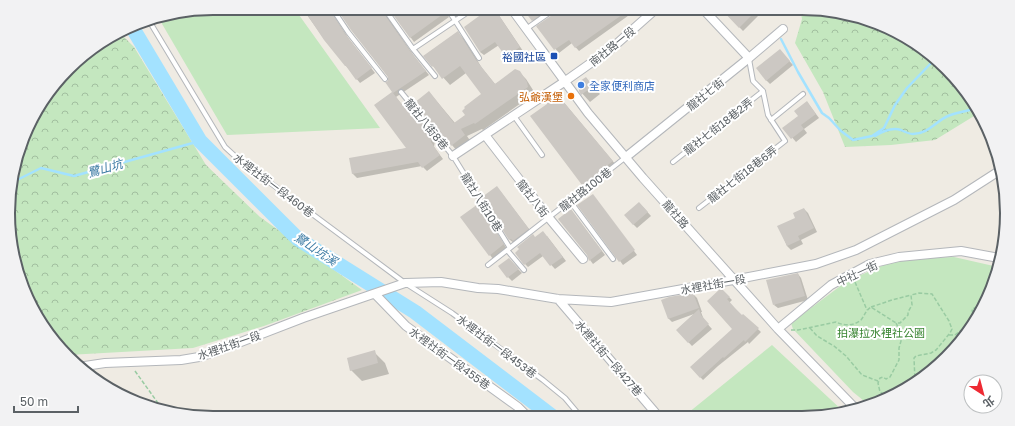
<svg xmlns="http://www.w3.org/2000/svg" width="1015" height="426" viewBox="0 0 1015 426" font-family="'Golos Text','Noto Sans TC',sans-serif">
<defs>
<pattern id="forest-crowns" width="20" height="18" patternUnits="userSpaceOnUse"><rect width="20" height="18" fill="#c4e7bf"/><path d="M2 6a3 3 0 1 1 6 0M12 15a3 3 0 1 1 6 0" fill="none" stroke="#a2bf9f"/></pattern>
</defs>
<rect width="100%" height="100%" fill="#efebe3"/>
<path fill="#c4e7bf" d="M213,8H294L380,128L227,135L158,17Z
M954,257L998,267L996,279L972,327L968,329L956,346L937,367L881,402L869,405L853,392L793,329L791,323L847,281L898,259Z
M772,345L844,412L829,416L683,417Z"/>
<path fill="url(#forest-crowns)" d="M800,8L868,19L937,59L979,113L935,140L891,145L845,147L823,92L795,43L802,19Z
M121,34L134,47L206,165L260,217L362,290L264,326L193,348L68,355L35,315L10,240L12,173L36,110L78,59Z"/>
<path fill="#0003" d="M302,8H335L332,11L333,15L349,39L375,73L360,83L325,40Z
M336,8H387L384,12L414,56L429,75L396,97L406,110L412,112L435,140L434,147L443,159L427,171L422,166L357,178L353,174L350,159L408,148L375,105L393,92L388,82L389,78L338,9Z
M388,8H463L456,12L453,8L449,9L447,13L449,17L414,42L390,9Z
M494,8L523,51L510,60L499,45L484,55L480,52Z
M523,8H639L579,51L572,43L559,53L537,27L559,12L560,9L558,8L536,24Z
M721,8H749L758,16L743,31Z
M458,33L464,39L482,68L495,84L519,72L526,79L533,90L534,94L483,130L482,129L467,136L471,142L458,152L445,137L429,92L455,123L466,115L482,94L466,73L450,85L433,66Z
M783,54L793,65L770,84L766,80Z
M586,79L600,94L590,102L580,91Z
M561,99L616,165L587,188L532,117Z
M807,102L819,118L804,129L807,133L796,142L784,128L799,116Z
M500,191L532,233L514,243L510,240L484,197Z
M596,199L637,255L623,265L579,205Z
M478,205L482,209L507,249L493,259L490,255Z
M643,207L651,216L637,228L633,224Z
M804,209L808,213L817,232L801,240L803,244L791,250L787,246L779,227L796,219Z
M571,210L605,255L593,264L590,260Z
M547,236L566,261L555,269L543,256L528,267L525,264L535,238Z
M512,263L522,273L512,281L508,277Z
M798,274L801,278L808,300L778,308L774,305Z
M721,289L732,300L729,303L742,316L743,315L761,332L749,344L748,342L718,366L703,380L691,367L734,329Z
M693,294L697,298L702,312H701L704,320L712,329L692,346L677,330L694,314L672,322L668,318Z
M374,352L385,363L389,374L362,381L351,370Z"/>
<g fill="none" stroke-linecap="round" stroke-linejoin="round">
<path stroke="#a3e2ff" stroke-width="2.5" d="M781,39L798,72L822,113L829,118L841,131L853,140L872,136L884,128L895,105L907,88L936,58
M875,136C883,131 892,127 901,130C905,132 909,134 913,134C928,134 936,121 948,116C957,112 966,112 975,108
M12,180H17L41,168L74,176L200,141"/>
<path stroke="#a3e2ff" stroke-width="15" d="M132,27L200,141L298,239L415,312L553,417"/>
</g>
<path fill="#ccc8c3" d="M319,8H329L345,34L372,68L356,80L346,66H345L324,40L308,16Z
M336,8H380L410,51L426,71L393,93L404,107L406,109L409,107L432,136L431,137V142L440,155L422,168L418,162L352,174L349,158L406,148L374,105L392,92L385,82L388,81V77L351,30Z
M402,8H444L446,12L410,38L394,16L399,12L398,11Z
M490,8H494L520,47L506,57L495,42L480,52L464,27Z
M522,8H550L532,21Z
M559,8H623L626,12L575,48L569,40L554,50L536,26L558,11Z
M720,8H751L755,12L739,28Z
M458,31L476,60L495,84L515,69L520,71L527,82L528,87L475,124L474,123L461,129L465,135L451,146L414,103L429,91L454,123L465,115L462,111L465,108L464,107L481,94L460,66L442,79L433,66L432,67L423,56Z
M780,49L790,61L766,81L756,68Z
M586,77L593,86L581,95L579,91L580,81Z
M557,94L613,161L582,185L530,116L547,104L546,102Z
M807,101L816,114L801,125L804,129L791,139L782,128L798,116L794,111Z
M497,186L529,229L513,241L511,239L509,240L482,197Z
M593,194L635,250L619,262L577,205Z
M639,202L648,212L633,225L624,215Z
M478,204L504,244L489,256L460,217Z
M804,208L814,228L798,236L800,240L787,246L777,226L795,218L793,213Z
M571,209L602,251L589,261L587,255L558,219Z
M543,231L563,257L550,266L540,253L524,265L515,253L519,249L517,247L533,234L535,237Z
M509,258L519,269L507,278L498,266Z
M798,273L805,296L773,305L766,280Z
M721,288L730,297L727,299L735,308L742,315L743,314L759,328L745,342L744,340L724,358L723,357L700,378L690,367L732,329L707,301Z
M693,293L699,308L668,319L661,300L669,297Z
M699,309L701,315L709,324L688,343L676,330Z
M375,350L378,363L350,371L347,358Z"/>
<g fill="none" stroke-linecap="round" stroke-linejoin="round">
<defs>
<path id="service" d="M332,8L348,32L385,79
M384,8L413,49L435,76
M447,8L479,58
M148,19L225,147L237,158L405,283L452,313L543,380L565,398L581,417
M526,29L556,8
M413,49L474,8
M401,92L453,156L510,248
M514,116L542,155
M771,120L803,94
M673,162L763,91
M570,201L613,259
M699,208L785,141L768,115L763,91L753,81L749,59
M507,250L524,270
M488,265L626,157"/>
<path id="minor" d="M511,8L588,113L643,178L778,329L856,409
M702,8L749,58
M485,135L549,218L583,259
M453,156L564,82L612,48L657,8
M626,157L749,58L783,29
M375,294L406,326L518,407L528,417
M558,299L659,417
M778,329L831,285L870,264L899,257L961,251L999,258
M78,367L105,363L181,360L199,357L215,352L303,318L405,283L441,282L478,288L498,289L558,299L611,302L733,280L816,264L856,250L954,200L999,171"/>
</defs>
<use href="#service" stroke="#b4b7bb" stroke-width="6"/>
<use href="#minor" stroke="#b4b7bb" stroke-width="10"/>
<path stroke="#99cba2" stroke-width="1.5" stroke-dasharray="4 2" stroke-linecap="butt" d="M855,282L867,310
M871,307L892,300L911,295
M810,328L817,336L834,346L846,356L862,375L878,381
M791,330H798L836,322C844,326 854,326 861,320C865,315 865,311 871,307L896,323
M949,335H955L972,322L973,316L972,309L983,305
M135,371L163,410
M885,395L891,396
M885,400V395L880,392L878,383L880,378L883,377L886,379L890,377L899,360V348L901,341L899,329L896,323H900L908,315V312L912,305L911,295L919,293L932,294L949,321L952,329L950,333L936,350L931,353L916,356L914,358L915,381"/>
<use href="#service" stroke="#fff" stroke-width="4"/>
<use href="#minor" stroke="#fff" stroke-width="8"/>
</g>
<rect fill="#1a4fb4" stroke="#fff" stroke-width="1.5" x="550" y="52" width="8" height="8" rx="2"/>
<circle fill="#3f7fe0" stroke="#fff" stroke-width="1.5" cx="581" cy="85" r="4"/>
<circle fill="#e8710a" stroke="#fff" stroke-width="1.5" cx="571" cy="96" r="4"/>
<g text-anchor="middle" dominant-baseline="central" stroke-width="4" stroke-linejoin="round" paint-order="stroke">
<g font-size="11" fill="#5b6165" stroke="#fff">
<text transform="translate(612 46) rotate(-39)">南社路一段</text>
<text transform="translate(705 94) rotate(-39)">龍社七街</text>
<text transform="translate(427 124) rotate(51)">龍社八街8巷</text>
<text transform="translate(718 126) rotate(-38)">龍社七街18巷2弄</text>
<text transform="translate(742 174) rotate(-38)">龍社七街18巷6弄</text>
<text transform="translate(274 185) rotate(37)">水裡社街一段460巷</text>
<text transform="translate(585 189) rotate(-38)">龍社路100巷</text>
<text transform="translate(533 198) rotate(52)">龍社八街</text>
<text transform="translate(482 202) rotate(58)">龍社八街10巷</text>
<text transform="translate(676 214) rotate(49)">龍社路</text>
<text transform="translate(857 273) rotate(-25)">中社一街</text>
<text transform="translate(713 284) rotate(-10)">水裡社街一段</text>
<text transform="translate(229 345) rotate(-19)">水裡社街一段</text>
<text transform="translate(497 346) rotate(37)">水裡社街一段453巷</text>
<text transform="translate(450 358) rotate(36)">水裡社街一段455巷</text>
<text transform="translate(609 358) rotate(49)">水裡社街一段427巷</text>
</g>
<g font-size="11" fill="#164399" stroke="#fff" text-anchor="end">
<text x="546" y="56">裕國社區</text>
</g>
<g font-size="11" fill="#366cbe" stroke="#fff" text-anchor="start">
<text x="589" y="85">全家便利商店</text>
</g>
<g font-size="11" fill="#c56008" stroke="#fff" text-anchor="end">
<text x="563" y="96">弘爺漢堡</text>
</g>
<g font-size="11" fill="#398532" stroke="#fff">
<text x="881" y="332">拍瀑拉水裡社公園</text>
</g>
<g font-size="12" font-style="italic" fill="#3878a2" stroke="#fff">
<text transform="translate(105 168) rotate(-16)">鷺山坑</text>
<text transform="translate(316 249) rotate(34)">鷺山坑溪</text>
</g>
</g>
<path d="M0 0H1015V426H0ZM213 15H802A198 198 0 0 1 1000 213V213A198 198 0 0 1 802 411H213A198 198 0 0 1 15 213V213A198 198 0 0 1 213 15Z" fill="#f2f2f3" fill-rule="evenodd"/>
<path fill="none" stroke="#5b6165" stroke-width="2" d="M213 15H802A198 198 0 0 1 1000 213V213A198 198 0 0 1 802 411H213A198 198 0 0 1 15 213V213A198 198 0 0 1 213 15Z"/>
<g transform="translate(983 394) rotate(144)"><circle r="19" fill="#ffffff" stroke="#bdc0c1"/>
<path d="M0-3L7 15L0 10L-7 15Z" fill="#ee2a33"/>
<text y="-6" font-size="11" font-weight="bold" text-anchor="middle" fill="#5b6165">北</text>
</g>
<path d="M14 406v6h64v-6" fill="none" stroke="#5b6165" stroke-width="2"/>
<text x="20" y="406" font-size="12" fill="#5b6165" stroke="#ffffff" stroke-width="3" paint-order="stroke">50 m</text>
</svg>
